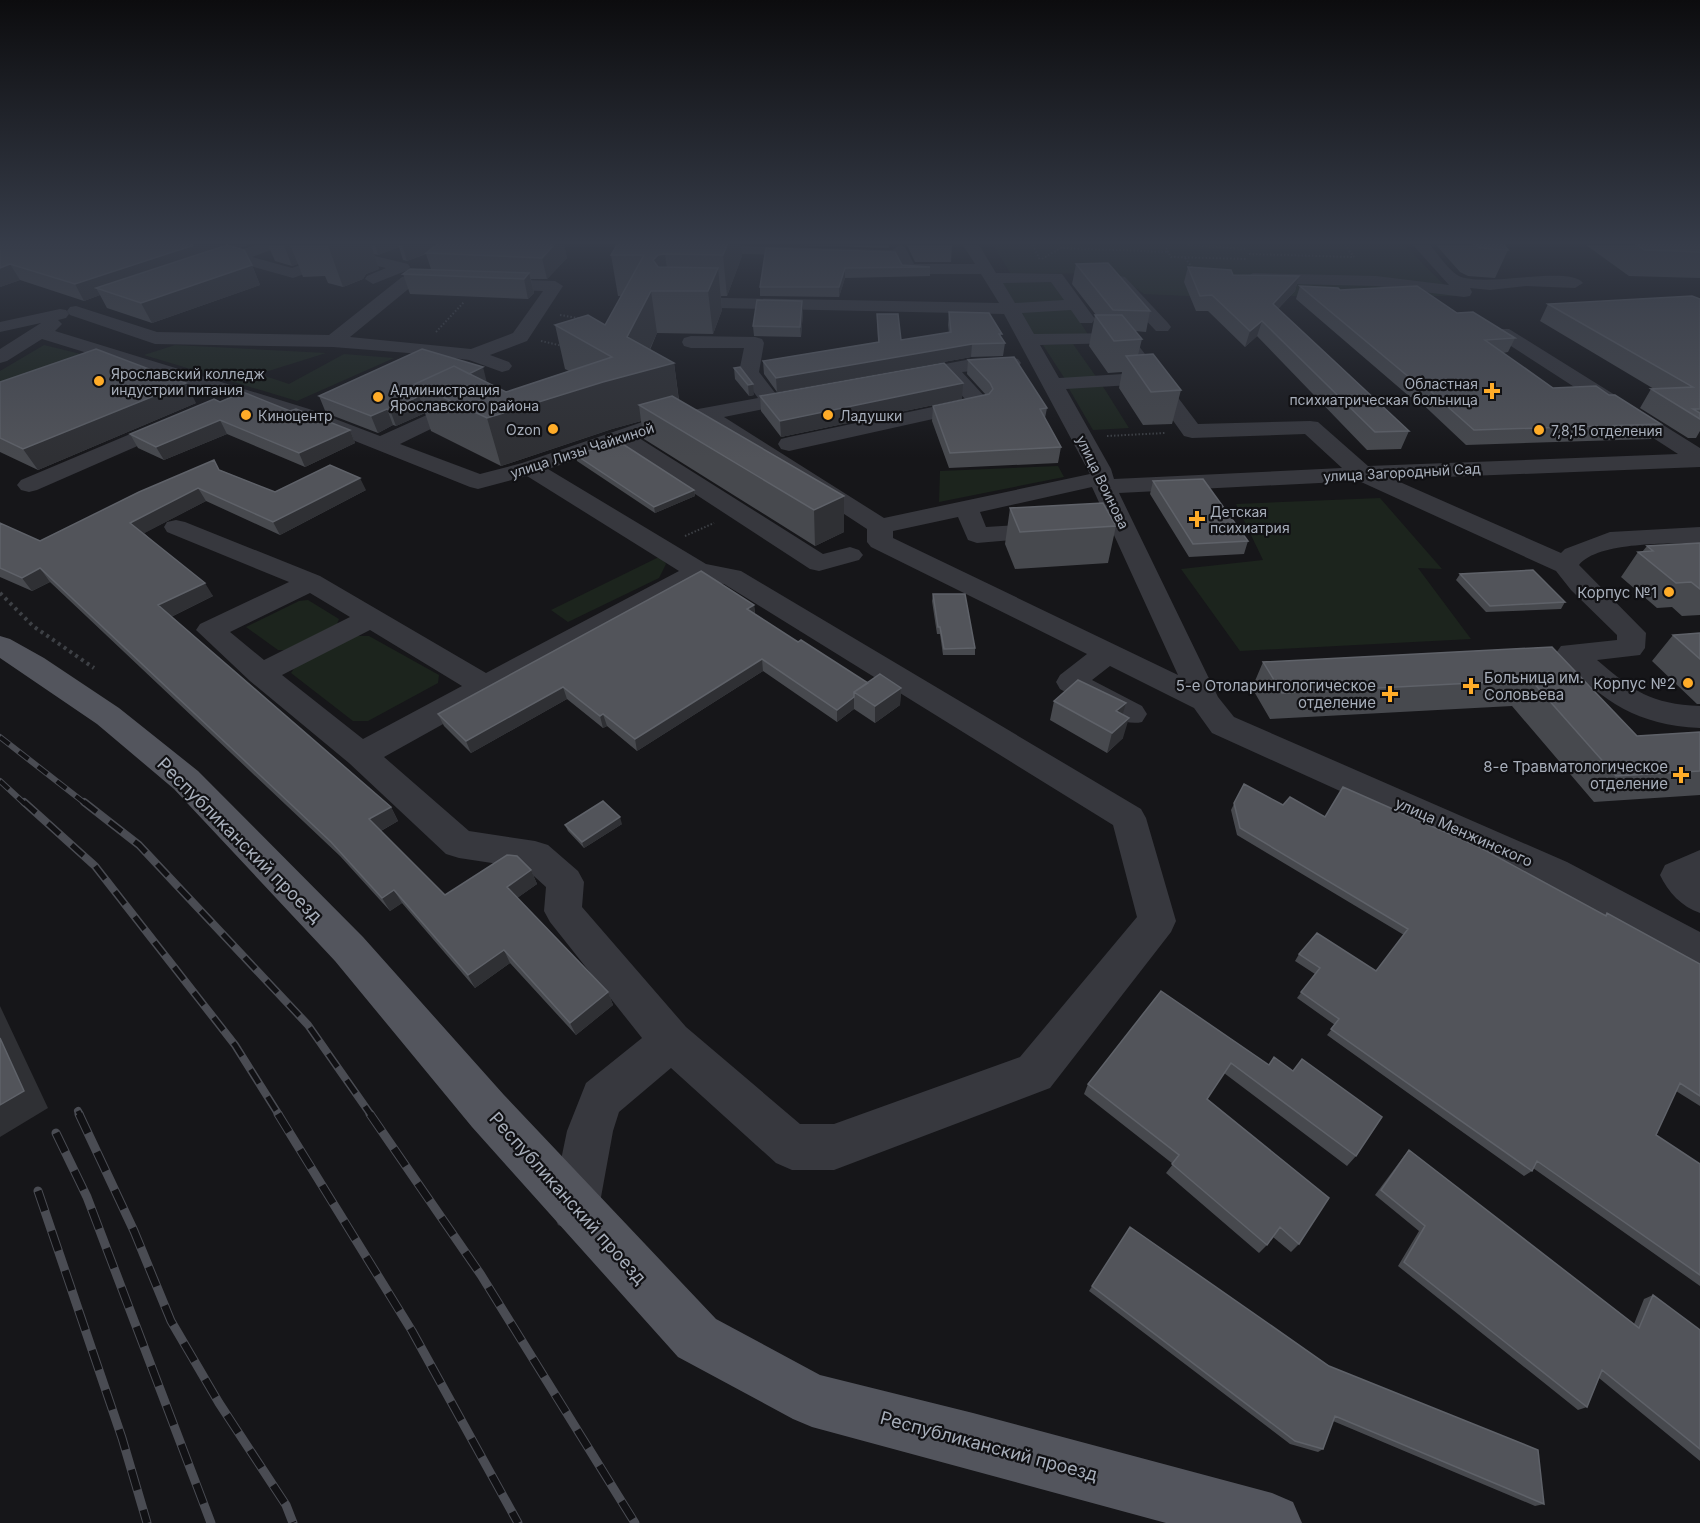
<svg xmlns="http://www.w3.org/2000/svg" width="1700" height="1523" viewBox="0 0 1700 1523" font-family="Inter,sans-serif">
<rect width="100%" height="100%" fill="#161619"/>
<path fill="#1c241d" d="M993,245H1404L1455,296H1187L1144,294L1115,273L1011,274Z
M1050,278L1066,303L1015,304L1001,280Z
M1071,308L1089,336L1035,337L1020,309Z
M1073,344L1097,378L1065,379L1043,345Z
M44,345L93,357L0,401V371Z
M175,345L326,353L259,374L289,384L344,354L394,358L297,401L144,355Z
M1102,385L1129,428L1093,430L1068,387Z
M1058,466L1064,477L939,502L940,471Z
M1380,498L1442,569L1418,568L1471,639L1240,651L1181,569L1263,560L1236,504Z
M661,556L666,564L659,578L568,622L551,610Z
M308,600L339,619L337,624L285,650H278L246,627L299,601Z
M357,636H369L439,675L438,683L368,721H353L291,673L295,667Z"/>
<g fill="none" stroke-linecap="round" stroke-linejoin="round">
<path stroke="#3d4045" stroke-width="2" stroke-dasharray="1.5 2" stroke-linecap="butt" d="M1033,245L1040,260
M1169,245L1166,249L1171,257L1246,259
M1188,245L1245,249
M1345,245L1354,257
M1249,254L1354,257
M1185,258L1195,271
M1042,259L1061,248L1169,252
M560,315L583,319
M436,332L464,302
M541,341L563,346
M1107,436L1165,433
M685,536L714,523"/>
<path stroke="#3d4045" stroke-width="4" stroke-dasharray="3 4" stroke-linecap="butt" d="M0,593L33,626L94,668"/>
<path fill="#37383e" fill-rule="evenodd" d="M255,245H279L276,248L252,257L292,268L346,249L408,264L410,267L408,270L373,284L365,279L367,276L386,268L347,259L293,278L236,262L203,273L195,268L197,265Z
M709,245L892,250L900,245L905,247L914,264H975L963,245H979L996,273L1062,274L1095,319L1092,323H1080L1071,310L1022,313L1034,334L1129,333L1198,424L1310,421L1318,422L1368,466L1678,454L1497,337L1494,333L1497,329H1509L1700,448V467L1393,479L1561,553L1565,549L1610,532L1700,527V543C1671,544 1598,541 1579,565L1646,633L1645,648L1640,655L1597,660C1633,691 1651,704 1700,706V728C1636,725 1606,702 1561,660L1556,653L1561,646L1617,640V635L1571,590L1556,571L1359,481L1119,493L1218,697L1234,717L1567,862L1700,932V968L1686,963L1541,882L1212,733L1194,708L1110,666L1092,680L1142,706L1147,714L1142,722C1118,728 1082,701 1060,689L1056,682L1060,675L1087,654L871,547L867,542V529L702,421L673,426L639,438L823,554L850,547L859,550L863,555L859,560L819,571L810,569L620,445L548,469L706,564L741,571L1141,809L1146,818L1176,921L1171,932L1050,1088L834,1170H792L776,1163L671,1068L619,1112L613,1131L599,1208L592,1225L575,1232L558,1225L551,1208L567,1131L586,1083L642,1038L550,922L544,911L546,887L525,868L459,858L446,854L349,763L250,681L196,630L200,624L289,582L167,532L164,527L167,522L176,520L185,522L320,576L486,673L679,571L527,476L478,489L470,487L295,417L42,339L7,361L0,363V349L41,323L0,332V322L60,309L66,310L69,314L66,318L58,320L62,324L55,331L309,409L380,436L460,400L467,398L474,400L477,404L474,408L400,444L480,474L522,463L660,416L758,398L739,372L744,348H691L684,346L682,342L684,338L691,336L755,337L762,339L764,343L759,372L776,394L804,389L811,391L814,395L811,399L804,401L724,417L884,518L1090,474L1004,314L675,307L669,306L666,302L669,298L675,297L999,303L981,274H908L902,272L896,259L715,253L710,251L707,248ZM1051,282L1064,300L1015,303L1003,283ZM1117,343L1139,373L1059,378L1040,345ZM1147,384L1184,436L1192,438L1305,434L1342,468L1114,479L1111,469L1066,389ZM1092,487L1178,675L893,538V531L958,517L968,540L977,543L1061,536L1065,531L1061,526L1052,523L986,527L980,512ZM702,580L724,584L1113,825L1137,917L1020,1057L834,1124H800L686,1027L582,907L584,882L578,871L548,845L535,841L469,831L384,757ZM310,593L350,617L264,660L230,632ZM370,630L462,686L363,739L282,675Z
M1413,245H1430C1438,254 1448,270 1459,276C1484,288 1569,265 1583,283L1575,288L1526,286L1490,290L1470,288L1472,292L1470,296L1464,297L1376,286L1253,283L1245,278L1253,273L1376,276L1449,285Z
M408,276L555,281L563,286L527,341L490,355L509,362L512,366L509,370L502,372L469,360L421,354L333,347L155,344L70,315L67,311L70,307L76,306L157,332L329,335L402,277ZM412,286L543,291L513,333L471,349L350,337Z
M1119,276L1125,277L1168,323L1171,327L1168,331H1156L1113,285L1111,281L1113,277Z
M1011,357L1018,359L1021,363L1018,367L962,372L987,399L990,403L987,407L789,451L781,449L778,444L781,439L789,437L966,400L944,376L905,383L898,381L895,377L898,373L971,359Z
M173,416L181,417L184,422L181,427L37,490L29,492L21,490L17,485L21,480Z
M1700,850V913C1682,907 1668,892 1660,875L1665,865Z"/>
<path fill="#53555d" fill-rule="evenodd" d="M0,636L10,639L44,658L119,708L198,771L363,937L504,1095L716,1319L820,1375L973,1413L1272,1493L1293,1502L1302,1523H1166L812,1427L793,1419L678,1357L472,1127L335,961L174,789L97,724L0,658Z"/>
<defs>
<path id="rail-far2" d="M0,737L86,804
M0,781L25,804"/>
<path id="rail-far1" d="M24,802L95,866L235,1045L279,1115
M84,802L139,845L308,1025L371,1115
M78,1111L80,1115"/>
<path id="rail" d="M79,1114L134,1231L171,1321L219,1403L286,1505L293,1523
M278,1114L412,1331L518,1523
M370,1114L481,1275L635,1523
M56,1133L87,1197L211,1523
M38,1191L122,1438L147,1523"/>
</defs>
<use href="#rail-far2" stroke="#4a4c53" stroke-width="6"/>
<use href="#rail-far1" stroke="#4a4c53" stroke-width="8"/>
<use href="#rail" stroke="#4a4c53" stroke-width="9"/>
<use href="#rail-far2" stroke="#111114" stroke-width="4" stroke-dasharray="12" stroke-linecap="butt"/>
<use href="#rail-far1" stroke="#111114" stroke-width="5" stroke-dasharray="16" stroke-linecap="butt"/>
<use href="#rail" stroke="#111114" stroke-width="7" stroke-dasharray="21" stroke-linecap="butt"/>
</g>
<path fill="#47494e" d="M0,245H247L239,248L252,265L260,285L152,323L107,308L100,295L84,301L20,280L0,287Z
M268,245H564L567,258L547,279H531L534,293L528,299L410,294L403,274L431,269L426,254L407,261L403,260L399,247L378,255L374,254L379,269L366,274L363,279L343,287L328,283L325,276L303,277L298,264L292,266L275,261Z
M617,245L742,256L727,296H721L722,310L713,334L657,333L650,350L674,363L679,400L844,532L815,546L644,439L641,421L612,429L501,466L431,431L425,413L396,426L393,425L378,433L326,413L319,396L422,349L506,392L569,371L565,369L555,325H605L621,296H618L611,255Z
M799,245H889V248Z
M907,245H952L951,262H915Z
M1436,245H1504L1508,250L1495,278L1468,276L1460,272Z
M1586,245H1700V278L1629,276Z
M766,248L902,265L930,267V276L845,278L839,297L760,296V287Z
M1076,264L1150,311L1146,332L1135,331L1142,339L1138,355L1181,390L1172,424L1143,425L1119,388L1122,372L1108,373L1089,346L1095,315H1096L1072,284Z
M1188,267L1233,275L1299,276L1295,291L1278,309L1409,431L1401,449L1367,450L1257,336L1245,347L1208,311H1196L1184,282Z
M1300,286L1340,290L1457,313L1515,338L1508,352L1503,353L1553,388L1609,395L1661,424L1651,439L1466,445L1415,397H1410L1296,299Z
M1700,299V431L1696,438H1688L1640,408L1651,389H1654L1540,321L1548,304Z
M803,312L801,337L754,336L753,326Z
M949,312L1002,338L1005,343L1003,356L971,357L777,392L764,374L763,361L878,342L877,314L901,340L949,333L948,325Z
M968,360L1047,408L1045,418L1061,447L1058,463L949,468L932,421L933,406L986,395L967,374Z
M740,367L754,395L749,396L735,379L734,368Z
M0,382L196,403L38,470L0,452Z
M760,396L962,399L781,437L761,411Z
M220,402L290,411L350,430L355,443L305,467L227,434L164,460L138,448L130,434Z
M576,455L694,490L695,496L655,513L577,461Z
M220,470L275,492L366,490L280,535L206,501L144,533L213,596L171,617L391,807L398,821L381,831L445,895L531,870L537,884L517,898L608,992L613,1005L576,1035L510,963L475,988L402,903L390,911L340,856L50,582L32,591L0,577V523L40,541Z
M1153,481L1248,541L1244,554L1189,557L1150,494Z
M1010,508L1116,526L1108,563L1015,569L1005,544Z
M1700,543V615L1682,616L1672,607L1657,608L1621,577L1638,552H1642L1647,546Z
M1460,574L1565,602L1561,609L1486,612L1456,580Z
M933,594L975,648V655H943L940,634H937L932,601Z
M754,605L755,614L798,642L868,683L901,688L900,705L875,723L854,709L837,722L763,671L637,751L607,726L603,728L567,699L471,753L444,726L438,714Z
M1700,633V704H1697L1652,661L1673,635Z
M1552,647L1637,736L1700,732V795L1594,802L1512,706L1270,719L1252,688L1263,662Z
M1054,701L1122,714L1123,738L1107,753L1050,720Z
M1244,784L1283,805L1325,817L1605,915L1607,913L1700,964V1106L1676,1091L1656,1135L1700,1164V1286L1533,1168L1532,1171L1524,1176L1327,1035L1335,1025L1297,998L1315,974L1295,961L1299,954L1376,971L1404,935L1237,835L1231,810Z
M622,824L584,848L568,831L565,825Z
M1161,991L1356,1156L1347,1166L1224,1073L1207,1099L1299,1244L1291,1252L1273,1237L1267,1245L1259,1253L1166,1173L1173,1164L1084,1094L1088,1084Z
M1409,1150L1634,1324L1644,1299L1653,1295L1700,1330V1461L1599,1378L1587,1407L1578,1410L1398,1266L1419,1231L1375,1195L1404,1156Z
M1130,1227L1329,1366L1544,1504L1535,1506L1333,1421L1323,1449L1318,1452L1290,1444L1089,1291Z"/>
<path fill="#2f3034" d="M194,245H247L109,292L96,288L100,295L84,301L75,284Z
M284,245H290L298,264L292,266Z
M328,245H371L379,269L366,274L363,279L343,287Z
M375,245H398L399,247L378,255Z
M402,245H447L407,261Z
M554,245H564L567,258L547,279L542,258Z
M727,245H741L742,256L727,296L723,255Z
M665,254L670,291L653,260L658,255Z
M10,264L20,280L0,287V268Z
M252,265L260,285L152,323L141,303Z
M718,268L722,310L713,334L708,291Z
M845,268V278L839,297V287Z
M529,273L534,293L528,299L524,279Z
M1299,276L1295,291L1268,319L1273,304Z
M651,291L657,333L639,372L674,363L680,410L639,405L641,421L612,429L501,466L487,418L603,382Z
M802,301L803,312L801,337L800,327Z
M1262,321L1257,336L1245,347L1250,331Z
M972,344L971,357L777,392L776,378Z
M483,367L487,383L430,391Z
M186,383L196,403L38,470L23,449Z
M963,383L962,399L781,437L780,421Z
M753,384L754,395L749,396L748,385Z
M419,396L425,413L396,426L390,410Z
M387,409L393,425L378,433L371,416Z
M220,420L227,434L164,460L156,447Z
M350,430L355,443L305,467L299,453Z
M360,478L366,490L280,535L273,522Z
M198,488L206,501L139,536L130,523Z
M694,490L695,496L655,513L654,507Z
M844,496V532L815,546L814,510Z
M40,568L50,582L32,591L22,578Z
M205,583L213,596L167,619L158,605Z
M754,605L755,617L747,609Z
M762,659L763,671L637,751L635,739Z
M563,687L567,699L471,753L466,741Z
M901,688L900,705L875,723V706Z
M854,697V709L837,722V710Z
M1126,703L1120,723L1116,711Z
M603,714L607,726L603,728L600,716Z
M1129,718L1123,738L1107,753L1112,733Z
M391,807L398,821L377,833L369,819Z
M620,817L622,824L584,848L582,842Z
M531,870L537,884L513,901L507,887Z
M394,890L402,903L390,911L382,898Z
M504,950L510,963L475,988L468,975Z
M608,992L613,1005L576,1035L570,1023Z
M0,1006L48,1108L0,1137Z"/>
<path fill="#52545a" stroke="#5f6269" stroke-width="1.5" d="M0,245H194L75,284L10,264L0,268Z
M227,245L244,250L252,265L141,303L96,288Z
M436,245H554L542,258L426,253Z
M617,245H727L723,255L665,254L658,255L653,260L658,267L718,268L708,291H651L627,337L674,363L603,382L487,418L415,384L454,366L506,392L612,357L555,325L588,315L605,325L644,255H611Z
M1475,245H1504L1508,250L1480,248Z
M1637,245H1700V252L1644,250Z
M766,248L895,252L902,265L930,267L845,268L839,287H760Z
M1108,263L1150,311L1113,310L1076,264Z
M1188,267L1231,270L1233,275L1299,276L1273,304L1409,431L1375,432L1262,321L1250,331L1212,295L1200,296Z
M410,269L529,273L524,279L403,274Z
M1300,286L1338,288L1340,290L1417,286L1457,313L1473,312L1515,338L1485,340L1553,388L1596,386L1609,395H1615L1661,424L1474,430L1421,383H1416Z
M1692,296L1700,299V409H1693L1700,413V419L1651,389L1693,387L1548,304Z
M757,300L802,301L800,327L753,326Z
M949,312L989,313L1002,334H999L1005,343L972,344L776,378L763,361L879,342L877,314H898L901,340L951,332Z
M1095,315H1122L1142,339L1114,341Z
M96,349L186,383L23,449L0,438V382Z
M422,349L483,367L469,374L454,366L415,384L419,396L390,410L387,409L371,416L319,396Z
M1153,354L1181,390L1151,392L1126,356Z
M1014,357L1047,408L1040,409L1061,447L950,453L933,406L989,394L993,389L990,383L968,360Z
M944,363L963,383L780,421L760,396Z
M740,367L753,384L748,385L734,368Z
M243,392L290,411L296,409L350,430L299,453L220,420L156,447L130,434L214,399L220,402Z
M672,396L844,496L814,510L639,405Z
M618,441L694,490L654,507L576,455Z
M214,460L219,470L275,492L330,465L360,478L273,522L198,488L130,523L205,583L158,605L391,807L369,819L445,895L507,855L517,856L531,870L507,887L608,992L570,1023L504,950L468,975L394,890L382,898L331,842L40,568L22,578L0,568V523L40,541L139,492Z
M1203,479L1248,541L1193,544L1153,481Z
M1103,503L1116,526L1020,532L1010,508Z
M1700,543V589L1691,582L1676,583L1638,552L1653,551L1647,546Z
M1533,570L1565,602L1490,606L1460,574Z
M701,571L754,605L747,609L798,642L801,640L868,683L854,692V697L837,710L762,659L635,739L603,714L600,716L563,687L466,741L438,714Z
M933,594H965L975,648L944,649L940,627H938Z
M1700,633V659L1673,635Z
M1552,647L1637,736L1700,732V771L1616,776L1531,680L1282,693L1263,662Z
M880,674L901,688L875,706L854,692Z
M1078,680L1126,703L1116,711L1129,718L1112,733L1054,701Z
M1244,784L1283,805L1290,797L1325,817L1343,787L1481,848L1606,916L1607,913L1700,964V1096L1680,1083L1656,1135L1700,1164V1275L1537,1161L1532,1171L1331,1029L1339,1019L1301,992L1320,968L1299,954L1317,933L1376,971L1408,929L1240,828L1234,803Z
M603,801L620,817L582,842L565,825Z
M1161,991L1269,1065L1274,1057L1293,1071L1302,1059L1382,1117L1356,1156L1231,1063L1207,1099L1329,1198L1299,1244L1280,1227L1267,1245L1172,1164L1179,1155L1088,1084Z
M0,1038L24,1091L0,1105Z
M1409,1150L1639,1328L1653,1295L1700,1330V1449L1602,1370L1587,1407L1404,1262L1425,1226L1381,1190Z
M1130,1227L1329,1366L1538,1450L1544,1504L1335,1416L1323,1449L1295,1441L1092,1286Z"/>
<linearGradient id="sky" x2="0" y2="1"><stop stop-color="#0c0c0e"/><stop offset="0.53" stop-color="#363c49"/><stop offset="1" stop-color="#363c49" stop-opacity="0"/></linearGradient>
<rect width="1700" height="458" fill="url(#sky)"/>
<g fill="#ffac28" stroke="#111114" stroke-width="2">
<circle cx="99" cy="381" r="6"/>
<path d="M1489 382h6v6h6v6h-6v6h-6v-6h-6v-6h6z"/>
<circle cx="378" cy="397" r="6"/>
<circle cx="246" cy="415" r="6"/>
<circle cx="828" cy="415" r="6"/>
<circle cx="553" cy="429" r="6"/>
<circle cx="1539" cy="430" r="6"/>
<path d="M1194 510h6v6h6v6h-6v6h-6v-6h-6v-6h6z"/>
<circle cx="1669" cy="592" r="6"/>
<circle cx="1688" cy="683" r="6"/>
<path d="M1468 677h6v6h6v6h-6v6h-6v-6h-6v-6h6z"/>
<path d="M1387 685h6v6h6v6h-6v6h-6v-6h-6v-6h6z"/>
<path d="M1678 766h6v6h6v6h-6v6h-6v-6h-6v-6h6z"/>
</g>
<g text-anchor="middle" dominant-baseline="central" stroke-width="4.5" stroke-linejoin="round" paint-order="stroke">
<g font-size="14" fill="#a7aeba" stroke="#111114" text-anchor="start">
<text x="111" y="373">Ярославский колледж<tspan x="111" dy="16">индустрии питания</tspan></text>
<text x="1478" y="383" text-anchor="end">Областная<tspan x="1478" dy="16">психиатрическая больница</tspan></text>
<text x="390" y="389">Администрация<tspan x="390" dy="16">Ярославского района</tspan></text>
<text x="258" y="415">Киноцентр</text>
<text x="840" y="415">Ладушки</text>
<text x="541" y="429" text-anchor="end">Ozon</text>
<text x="1551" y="430">7,8,15 отделения</text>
<text x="1210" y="511">Детская<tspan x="1210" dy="16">психиатрия</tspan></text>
</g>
<g font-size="14" fill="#a7aeba" stroke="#111114">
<text transform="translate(582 450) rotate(-18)">улица Лизы Чайкиной</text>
<text transform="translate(1402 472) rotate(-3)">улица Загородный Сад</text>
<text transform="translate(1103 482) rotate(64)">улица Воинова</text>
</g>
<g font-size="15" fill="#a7aeba" stroke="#111114" text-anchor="end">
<text x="1657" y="592">Корпус №1</text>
<text x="1484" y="677" text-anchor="start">Больница им.<tspan x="1484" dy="17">Соловьева</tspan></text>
<text x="1676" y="683">Корпус №2</text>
<text x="1376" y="685">5-е Отоларингологическое<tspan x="1376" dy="17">отделение</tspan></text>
<text x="1668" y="766">8-е Травматологическое<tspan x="1668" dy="17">отделение</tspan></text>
</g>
<g font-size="15" fill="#a7aeba" stroke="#111114">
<text transform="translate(1464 832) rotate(24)">улица Менжинского</text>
</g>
<g font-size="18" fill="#a7aeba" stroke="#111114">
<text transform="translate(240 840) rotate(45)">Республиканский проезд</text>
<text transform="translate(568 1198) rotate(48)">Республиканский проезд</text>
<text transform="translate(989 1446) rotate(15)">Республиканский проезд</text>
</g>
</g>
</svg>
